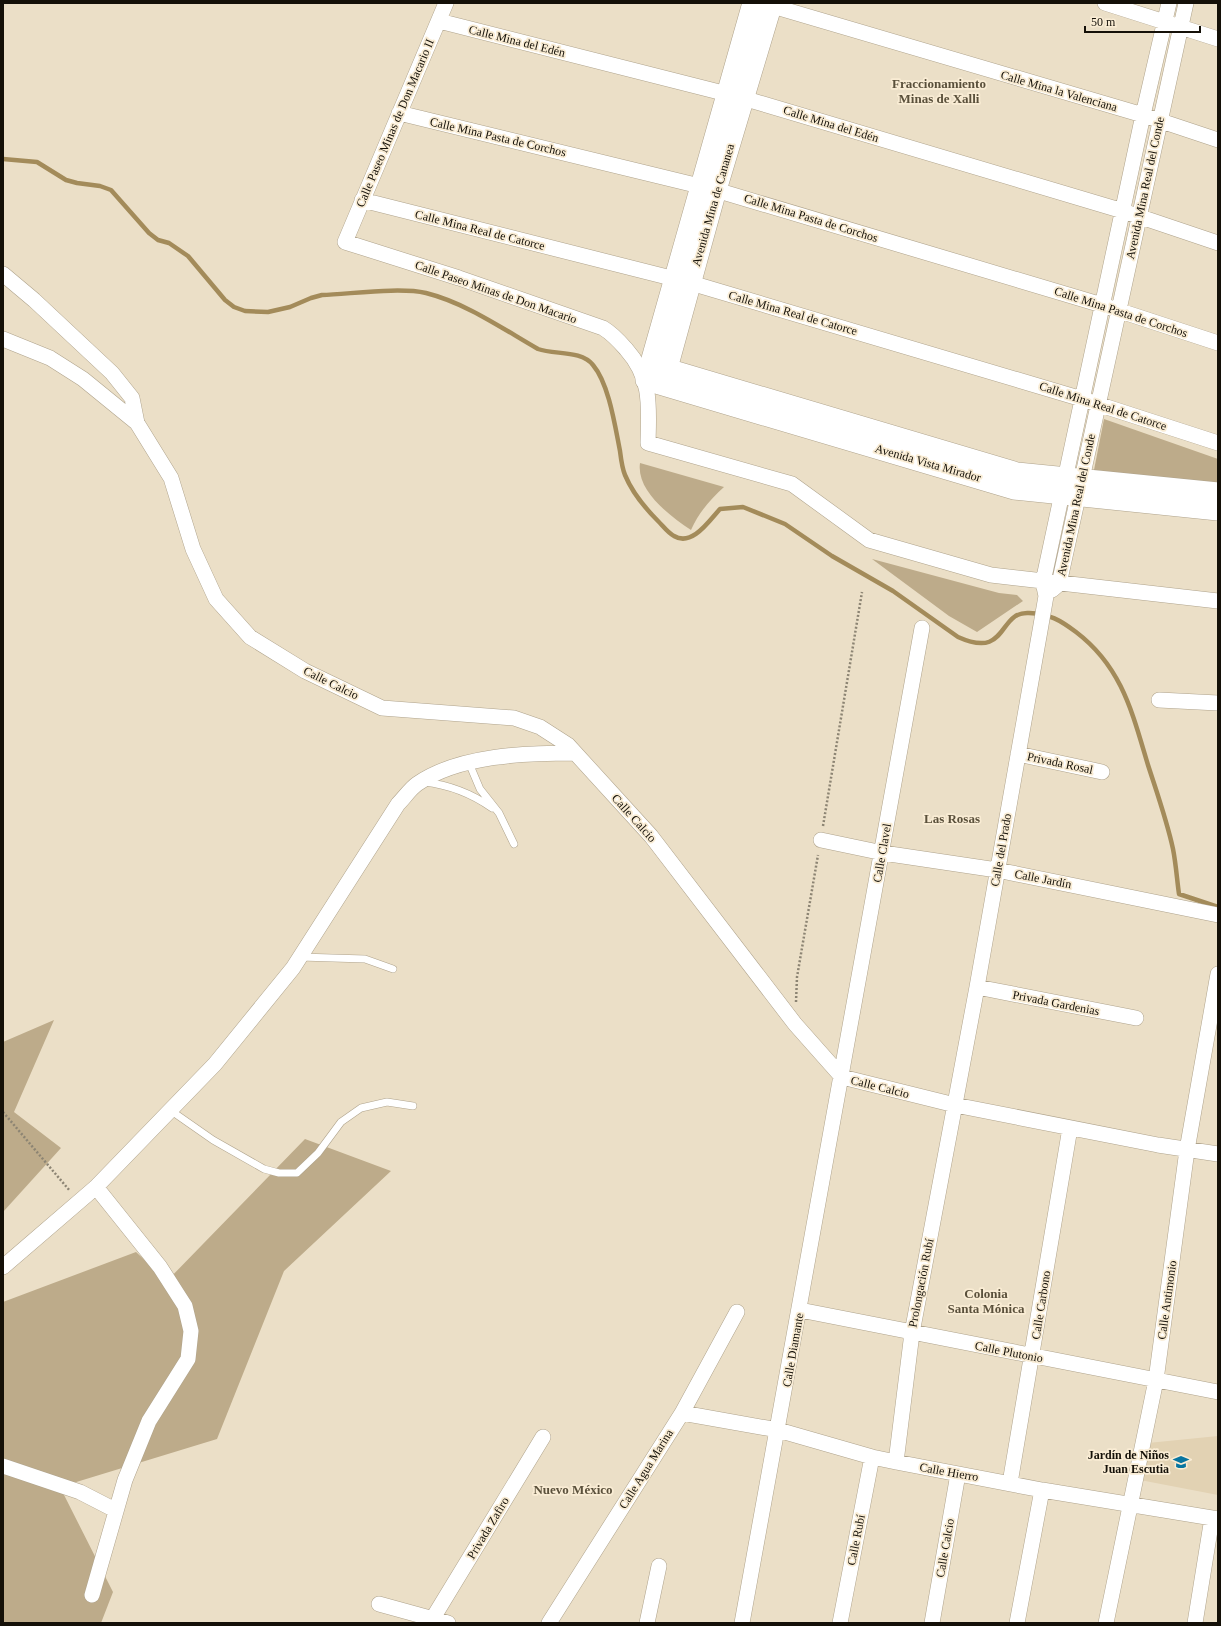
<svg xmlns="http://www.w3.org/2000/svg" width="1221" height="1626" viewBox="0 0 1221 1626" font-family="'Times New Roman',serif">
<rect width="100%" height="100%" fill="#ebdfc7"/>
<path fill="#e2d2b3" d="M1218,1436V1495L1140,1480L1148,1443Z"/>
<path fill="#bdab8a" d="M1104,419L1218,459V484L1094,470Z
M640,463L724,487C710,500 699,512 691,530C670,516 636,491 640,463Z
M872,559L999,593L1017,595L1023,601L977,632L949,616Z
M54,1020L14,1112L61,1148L3,1212V1042Z
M305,1139L391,1171L284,1271L217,1439L60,1487L113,1592L101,1623H3V1302L136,1252L167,1281Z"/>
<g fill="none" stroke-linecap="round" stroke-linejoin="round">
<path stroke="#a38b5a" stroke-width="4.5" d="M3,159L37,162L66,180L77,183L100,186L111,190L149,233L158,240L169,243L188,256L225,300L234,307L245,311L268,312L290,307L311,298L322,295C351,294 399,287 426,293C466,303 503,329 538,349C555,355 581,350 593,365C609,384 615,426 620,451C621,459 622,468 625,475C632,492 645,508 658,521C663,526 668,533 674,536C692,547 709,521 720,509L743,507L785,524L832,556L893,591L958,637C1009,660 997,611 1029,613C1050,614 1060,620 1076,632C1122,667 1132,712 1148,765C1157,793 1167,821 1173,849C1176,864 1177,880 1179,894L1218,907"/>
<defs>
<path id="lane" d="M469,763L480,789L499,813L514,844
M424,782C450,785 471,793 492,808
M300,957L365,959L393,969
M170,1110L213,1140L264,1169L279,1173H297L318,1153L341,1122L361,1108L387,1102L413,1106"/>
<path id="street" d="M446,3L345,242L459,278L603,328C613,334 619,341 626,349C652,378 649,406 648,443L792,484L869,540L991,575L1218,601
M762,3L1143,115L1218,140
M1105,3L1218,39
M439,21L743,98L1123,211L1218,243
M399,113L716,190L1102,305L1218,343
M362,200L691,283L1082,399L1218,443
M3,274L34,300L112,373L132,398L137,423L171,478L193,549L216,599L250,637L305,671L382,708L514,718L540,727L568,745L651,836L795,1024L842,1077L955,1105L1158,1145L1218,1154
M3,339L50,358L83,379L137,423
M1052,590L1059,584L1186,3
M1159,700L1218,703
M1018,754L1102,772
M821,840L883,853L997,870L1218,915
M977,987L1136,1018
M3,1267L96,1187L215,1064L293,968L398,804C404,798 410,789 417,784C459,755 525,753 575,753
M800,1310L1218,1392
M682,1413L778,1430L872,1457L896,1462L1042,1490L1218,1519
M896,1462L912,1333L977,987L1041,625L1046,596L1043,582L1143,115L1169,3
M3,1466L80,1492L115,1510
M1010,1483L1070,1128
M92,1595L125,1480L149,1421L188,1359L191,1331L185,1306L160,1267L96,1187
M379,1604L448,1623
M430,1623L543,1437
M549,1623L682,1413L737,1312
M647,1623L659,1566
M742,1623L922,628
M840,1623L872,1457
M932,1623L958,1474
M1017,1623L1042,1490
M1106,1623L1156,1380L1187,1150L1218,974
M1195,1623L1212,1518"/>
<path id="secondary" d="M753,3L646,380L1014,489L1218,510
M650,364L1017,473L1218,493
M663,383L716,190L772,3"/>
</defs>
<use href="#lane" stroke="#afa38c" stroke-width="8"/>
<use href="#street" stroke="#afa38c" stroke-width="16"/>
<use href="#secondary" stroke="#afa38c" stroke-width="22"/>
<path stroke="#8c8473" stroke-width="2.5" stroke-dasharray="2 2" stroke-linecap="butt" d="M823,826L862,592
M796,1002L797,977L818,855
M3,1112L70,1191"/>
<use href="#lane" stroke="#fff" stroke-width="7"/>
<use href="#street" stroke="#fff" stroke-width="15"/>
<use href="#secondary" stroke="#fff" stroke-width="21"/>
</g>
<defs>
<symbol id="school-bare" viewBox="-9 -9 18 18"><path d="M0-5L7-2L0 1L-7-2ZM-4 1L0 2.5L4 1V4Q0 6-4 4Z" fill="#0875a0" stroke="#f9ecd4" stroke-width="2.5" paint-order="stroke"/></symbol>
</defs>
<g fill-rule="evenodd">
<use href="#school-bare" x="1170" y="1451" width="22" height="22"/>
</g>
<g text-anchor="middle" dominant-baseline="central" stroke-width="3.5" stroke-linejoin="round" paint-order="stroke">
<g font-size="12" fill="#141008" stroke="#f9ecd4">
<text transform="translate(517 41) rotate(14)">Calle Mina del Edén</text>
<text transform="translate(1059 91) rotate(16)">Calle Mina la Valenciana</text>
<text transform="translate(395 123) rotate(-67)">Calle Paseo Minas de Don Macario II</text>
<text transform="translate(831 124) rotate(17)">Calle Mina del Edén</text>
<text transform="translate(498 137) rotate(13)">Calle Mina Pasta de Corchos</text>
<text transform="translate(1145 188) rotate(-78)">Avenida Mina Real del Conde</text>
<text transform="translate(713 205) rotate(-74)">Avenida Mina de Cananea</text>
<text transform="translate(811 218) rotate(17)">Calle Mina Pasta de Corchos</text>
<text transform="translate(480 230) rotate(14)">Calle Mina Real de Catorce</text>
<text transform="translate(496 292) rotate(19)">Calle Paseo Minas de Don Macario</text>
<text transform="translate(1121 312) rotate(18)">Calle Mina Pasta de Corchos</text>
<text transform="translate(793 313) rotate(16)">Calle Mina Real de Catorce</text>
<text transform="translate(1103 406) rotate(18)">Calle Mina Real de Catorce</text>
<text transform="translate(928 463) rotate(16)">Avenida Vista Mirador</text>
<text transform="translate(1076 505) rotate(-78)">Avenida Mina Real del Conde</text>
<text transform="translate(331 683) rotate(26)">Calle Calcio</text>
<text transform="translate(1060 763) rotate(12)">Privada Rosal</text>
<text transform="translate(634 818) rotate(48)">Calle Calcio</text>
<text transform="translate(1001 850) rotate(-80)">Calle del Prado</text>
<text transform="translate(882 853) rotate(-80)">Calle Clavel</text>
<text transform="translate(1043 879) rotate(11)">Calle Jardín</text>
<text transform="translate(1056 1003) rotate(11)">Privada Gardenias</text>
<text transform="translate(880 1087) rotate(14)">Calle Calcio</text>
<text transform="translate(921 1283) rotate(-79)">Prolongación Rubí</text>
<text transform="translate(1167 1300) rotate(-82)">Calle Antimonio</text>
<text transform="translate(1041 1305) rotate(-81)">Calle Carbono</text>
<text transform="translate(793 1350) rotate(-80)">Calle Diamante</text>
<text transform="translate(1009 1352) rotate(11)">Calle Plutonio</text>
<text transform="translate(646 1469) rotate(-58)">Calle Agua Marina</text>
<text transform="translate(949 1472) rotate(10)">Calle Hierro</text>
<text transform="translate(488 1528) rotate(-59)">Privada Zafiro</text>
<text transform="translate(856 1540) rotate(-79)">Calle Rubí</text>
<text transform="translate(945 1548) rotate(-80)">Calle Calcio</text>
</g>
<g font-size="12" font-weight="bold" fill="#141008" stroke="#f9ecd4" text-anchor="end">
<text x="1169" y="1455">Jardín de Niños<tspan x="1169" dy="14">Juan Escutia</tspan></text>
</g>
<g font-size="13" font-weight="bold" fill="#5a503b" stroke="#f9ecd4">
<text x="939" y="83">Fraccionamiento<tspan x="939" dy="15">Minas de Xalli</tspan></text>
<text x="952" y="818">Las Rosas</text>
<text x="986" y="1293">Colonia<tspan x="986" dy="15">Santa Mónica</tspan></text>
<text x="573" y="1489">Nuevo México</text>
</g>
</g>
<rect width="1221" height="1626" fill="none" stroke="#141008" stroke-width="8"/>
<path d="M1085 26v6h115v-6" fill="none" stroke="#141008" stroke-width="2"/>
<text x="1091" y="26" font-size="12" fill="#141008" stroke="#f9ecd4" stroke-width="3" paint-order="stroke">50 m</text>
</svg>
